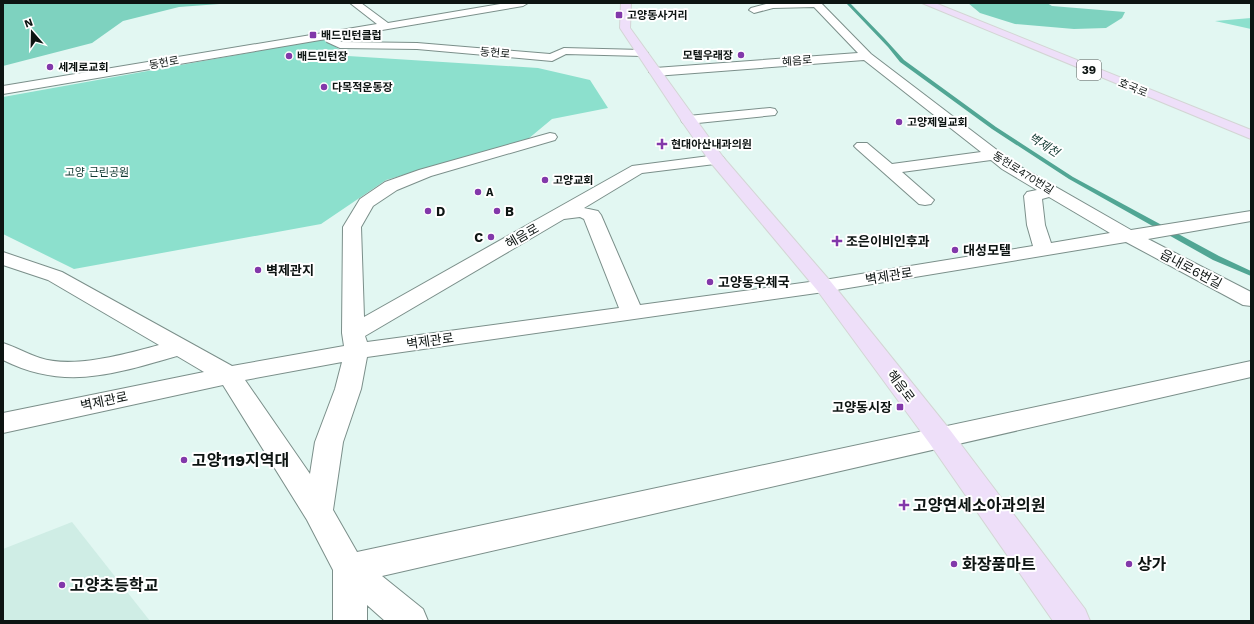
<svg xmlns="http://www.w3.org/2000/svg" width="1254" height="624" viewBox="0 0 1254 624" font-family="'Work Sans','Noto Sans KR',sans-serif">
<rect width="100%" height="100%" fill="#e2f7f2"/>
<path fill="#cfede5" d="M72,522L150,621H3V549Z"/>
<path fill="#8ce0cd" d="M1251,18V29L1215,21Z
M325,39L348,56L538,68L590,80L608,108L552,119L528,139L386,180L321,224L74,269L3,234V97Z"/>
<path fill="#7ed2bf" d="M3,3H233L179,7L123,21L92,43L3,66Z
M968,3H1047L1052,6L1125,12L1122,18L1106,28L1074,29L1015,24L980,13Z"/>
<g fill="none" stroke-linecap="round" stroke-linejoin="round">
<path fill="#51a694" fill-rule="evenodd" d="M846,3H850L884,38L904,60L996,127L1073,177L1219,256L1251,271V276L1213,260L1069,179L992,129L900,62L888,47Z"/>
<defs>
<path id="minor" d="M350,3H361L388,23L506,3H528L523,6L335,38L342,42L417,43L550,54L564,48L642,50L648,53L642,56L566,54L552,61L417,49L340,48L327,42L326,39L3,94V86L377,24Z
M770,3H821L871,54L1014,163L1131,230L1251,211V221L1148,239L1251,292V306L1243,305L1126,242L824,292L367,357L361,389L343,442L333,510L357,552L1251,361V377L382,576L423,609L428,621H385L367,605V621H333V570L307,520L223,385L3,433V413L204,372L177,356C114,374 65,391 3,360V343C16,347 27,354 40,358C73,369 126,354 159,345L48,280L3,265V252L62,272L232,366L344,346L342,333L343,227L360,199L385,182L419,170L550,133L555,134L557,137L555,140L431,176L397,190L373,206L361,227L364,317L632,166L717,155L723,157L725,160L723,163L642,173L584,208L598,211L601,215L640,305L824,280L1033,246L1027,225L1024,196L1027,192L1037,190L1002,169L991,160L902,172L934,200L931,204L925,205L919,204L857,149L854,146L857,143H867L892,164L981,152L864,60L655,76L649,72L655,68L858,53L814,7L773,8L754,13L749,10L751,8ZM1049,197L1110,233L1051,243L1045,225L1042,199ZM580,217L584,219L619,308L367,342L365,336L564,219ZM342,362L335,389L315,442L310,474L245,380Z
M770,108L775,109L777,112L775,115L688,124L683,123L681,120L683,117L688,116Z"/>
<path id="major" d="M621,3H631L630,28L723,157L831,282L950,430L1085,609L1090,621H1053L930,444L817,290L711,163L683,123L620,28Z
M922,3H935L1251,130V139Z"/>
</defs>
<use href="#minor" stroke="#7b8f8a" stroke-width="2"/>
<use href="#major" stroke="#d3d5d4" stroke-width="2"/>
<use href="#minor" fill="#fff" fill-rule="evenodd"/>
<use href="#major" fill="#eedff9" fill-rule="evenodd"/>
</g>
<g fill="#8238aa" stroke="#fff" stroke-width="1.5">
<rect x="615" y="11" width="8" height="8" rx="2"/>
<rect x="309" y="31" width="8" height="8" rx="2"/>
<circle cx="741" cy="55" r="4"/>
<circle cx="289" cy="56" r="4"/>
<circle cx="50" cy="67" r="4"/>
<circle cx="324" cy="87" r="4"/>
<circle cx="899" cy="122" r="4"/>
<path d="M660 138h4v4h4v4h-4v4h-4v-4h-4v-4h4z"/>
<circle cx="545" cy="180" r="4"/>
<circle cx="478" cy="192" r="4"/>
<circle cx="428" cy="211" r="4"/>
<circle cx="497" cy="211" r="4"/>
<circle cx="491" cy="237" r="4"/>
<path d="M835 235h4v4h4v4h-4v4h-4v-4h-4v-4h4z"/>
<circle cx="955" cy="250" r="4"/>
<circle cx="258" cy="270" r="4"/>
<circle cx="710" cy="282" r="4"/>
<rect x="896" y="403" width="8" height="8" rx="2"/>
<circle cx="184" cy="460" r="4"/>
<path d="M902 499h4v4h4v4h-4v4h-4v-4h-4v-4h4z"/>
<circle cx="954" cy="564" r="4"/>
<circle cx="1129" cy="564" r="4"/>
<circle cx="62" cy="585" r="4"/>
</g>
<g text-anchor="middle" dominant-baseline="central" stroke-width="4" stroke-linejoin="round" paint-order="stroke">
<g font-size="11" font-weight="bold" fill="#0d1412" stroke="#fff" text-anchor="start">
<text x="627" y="15">고양동사거리</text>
<text x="321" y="35">배드민턴클럽</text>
<text x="733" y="55" text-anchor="end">모텔우래장</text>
<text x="297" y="56">배드민턴장</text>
<text x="58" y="67">세계로교회</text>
<text x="332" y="87">다목적운동장</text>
<text x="907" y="122">고양제일교회</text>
<text x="671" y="144">현대아산내과의원</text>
<text x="553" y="180">고양교회</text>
<text x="486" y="192">A</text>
</g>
<g font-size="11" fill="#0d1412" stroke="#fff">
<text transform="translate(495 53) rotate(5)">동헌로</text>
<text transform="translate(797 61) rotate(-5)">혜음로</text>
<text transform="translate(164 63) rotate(-10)">동헌로</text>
<text transform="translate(1133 88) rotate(22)">호국로</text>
<text transform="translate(1023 173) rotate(32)">동헌로470번길</text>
</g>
<g font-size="11" fill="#0d362e" stroke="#fff">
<text x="97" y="172">고양 근린공원</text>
</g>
<rect fill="#fff" stroke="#565a59" stroke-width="1" x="1077" y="60" width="24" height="20" rx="3"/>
<g font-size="12" font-weight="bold" fill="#0d1412">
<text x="1089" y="70">39</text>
</g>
<g font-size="12" font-style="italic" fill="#103830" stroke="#fff">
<text transform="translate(1044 145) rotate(32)">벽제천</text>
</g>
<g font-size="13" font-weight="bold" fill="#0d1412" stroke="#fff" text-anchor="start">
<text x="436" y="211">D</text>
<text x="505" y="211">B</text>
<text x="483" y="237" text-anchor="end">C</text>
<text x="846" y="241">조은이비인후과</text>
<text x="963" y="250">대성모텔</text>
<text x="266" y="270">벽제관지</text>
<text x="718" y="282">고양동우체국</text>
<text x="892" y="407" text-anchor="end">고양동시장</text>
</g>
<g font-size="13" fill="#0d1412" stroke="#fff">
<text transform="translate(522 236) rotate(-30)">혜음로</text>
<text transform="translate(1191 269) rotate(28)">읍내로6번길</text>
<text transform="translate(889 276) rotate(-9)">벽제관로</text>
<text transform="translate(430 341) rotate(-8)">벽제관로</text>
<text transform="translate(901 386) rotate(53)">혜음로</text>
<text transform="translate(104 401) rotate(-12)">벽제관로</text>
</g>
<g font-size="16" font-weight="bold" fill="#0d1412" stroke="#fff" text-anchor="start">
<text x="192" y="460">고양119지역대</text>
<text x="913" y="505">고양연세소아과의원</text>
<text x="962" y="564">화장품마트</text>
<text x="1137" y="564">상가</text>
<text x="70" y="585">고양초등학교</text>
</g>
</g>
<rect width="1254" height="624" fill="none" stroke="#0d1412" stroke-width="8"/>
<g transform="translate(32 32) rotate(340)" stroke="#ffffff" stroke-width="3" paint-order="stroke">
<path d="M0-3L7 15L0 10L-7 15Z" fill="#0d1412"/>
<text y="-6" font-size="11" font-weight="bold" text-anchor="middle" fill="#0d1412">N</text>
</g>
</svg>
